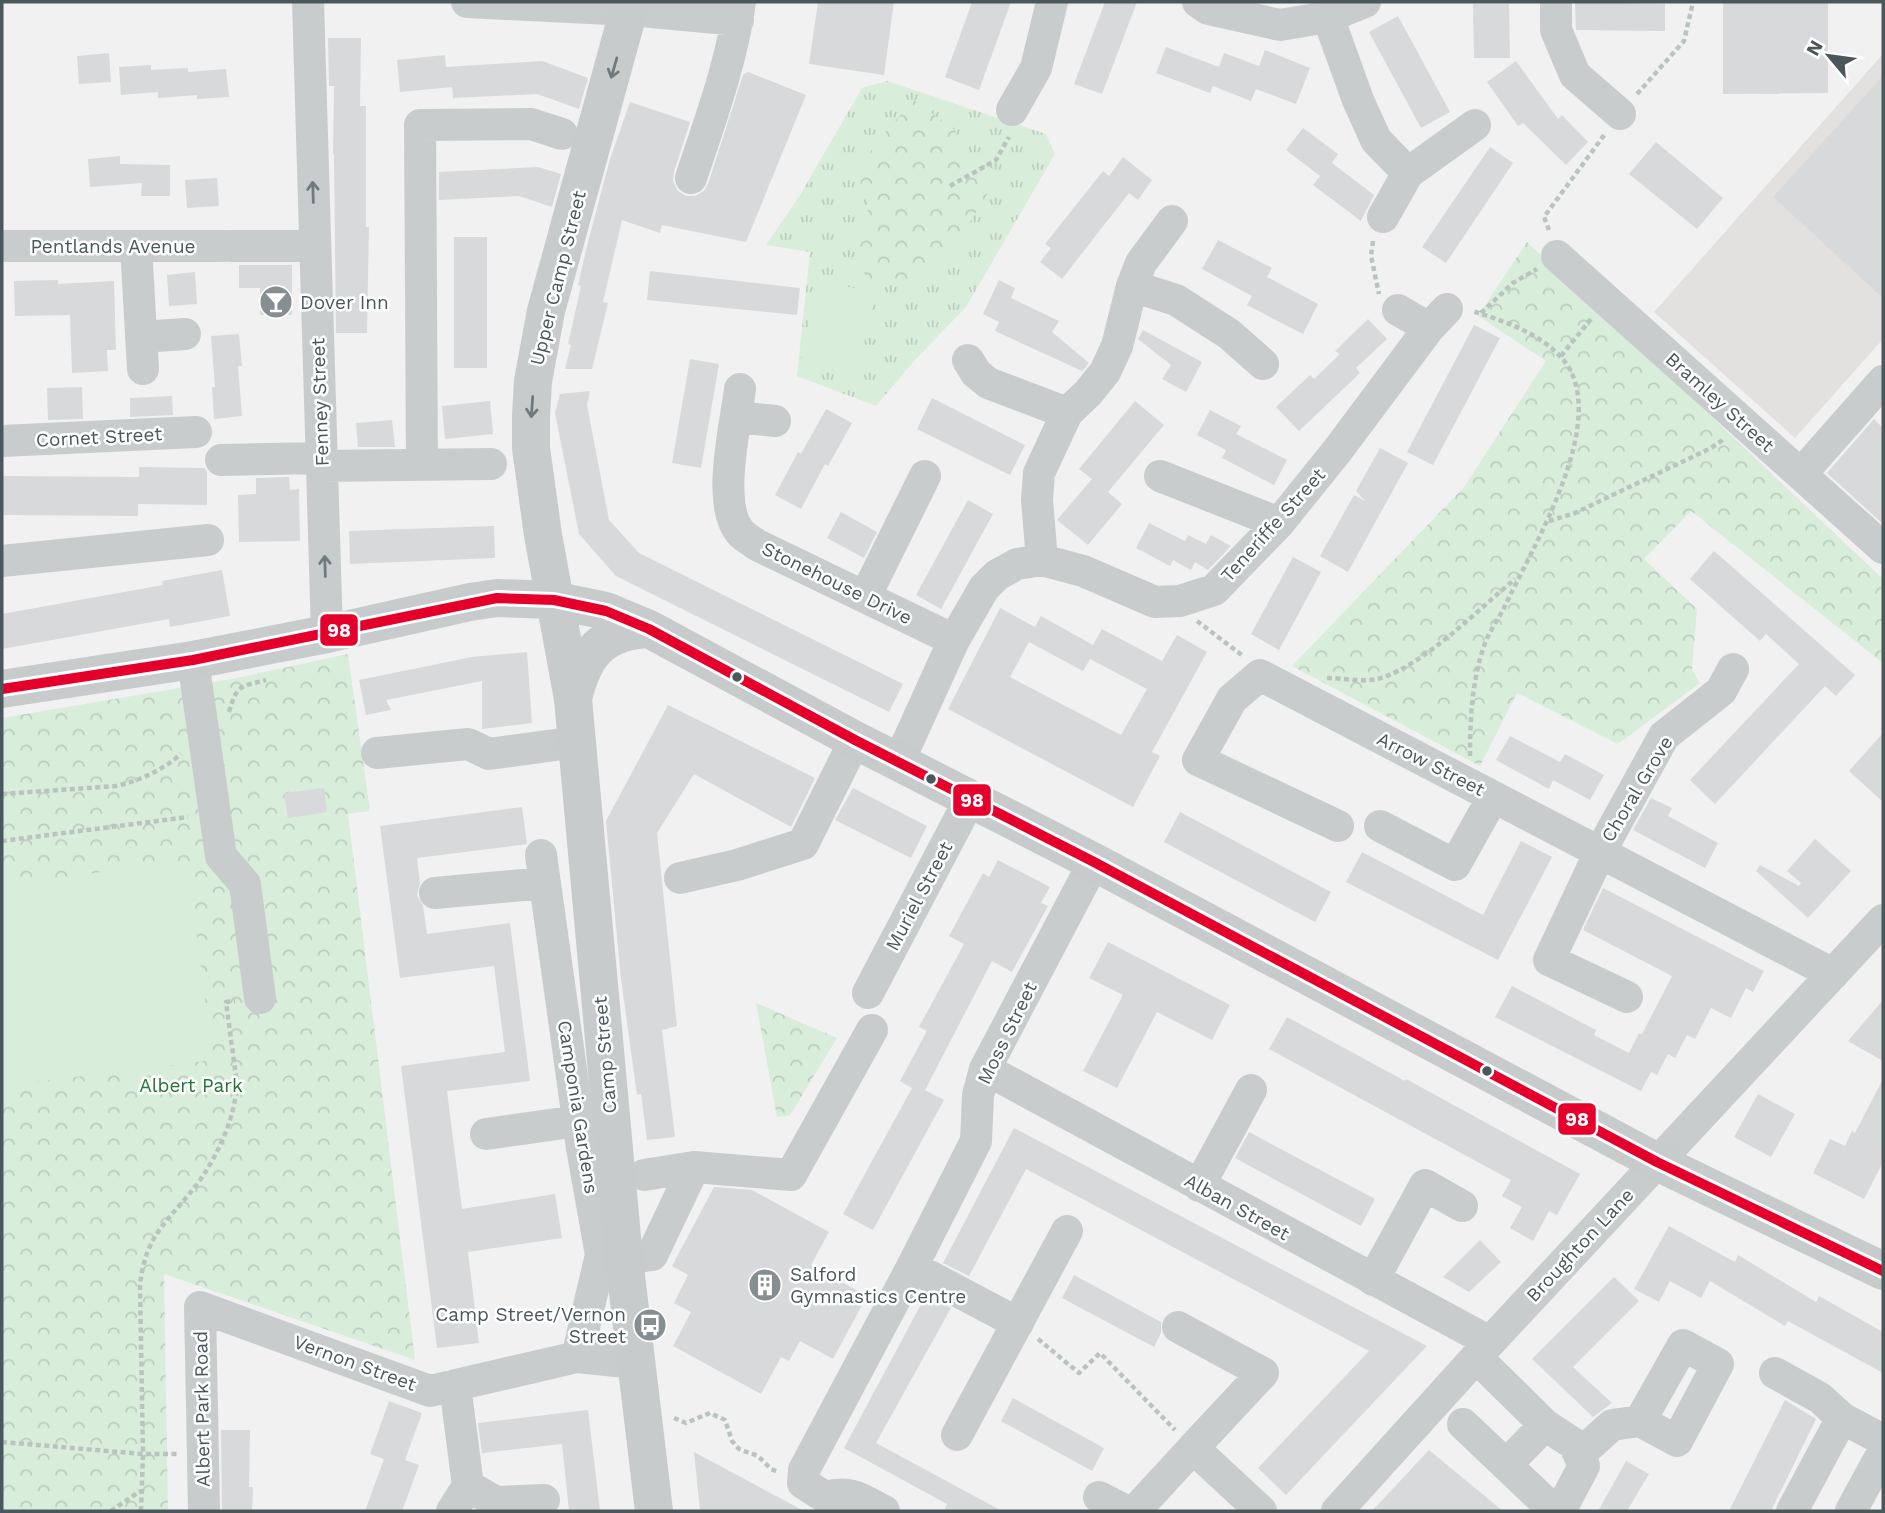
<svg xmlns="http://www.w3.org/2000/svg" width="1885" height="1513" viewBox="0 0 1885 1513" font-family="'Work Sans',sans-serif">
<defs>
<pattern id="grass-tufts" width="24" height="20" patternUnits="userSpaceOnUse" patternTransform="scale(1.75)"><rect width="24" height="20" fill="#d9eddb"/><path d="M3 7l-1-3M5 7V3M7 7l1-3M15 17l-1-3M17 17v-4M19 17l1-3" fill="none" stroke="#bccdbe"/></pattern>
<pattern id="park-crowns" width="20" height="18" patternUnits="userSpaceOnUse" patternTransform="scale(1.75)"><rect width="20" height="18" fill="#d9eddb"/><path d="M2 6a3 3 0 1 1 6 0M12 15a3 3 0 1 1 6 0" fill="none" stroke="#bccdbe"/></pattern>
</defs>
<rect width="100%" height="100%" fill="#f2f1f1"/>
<path fill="#e2e1df" d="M1883,54V339L1795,438L1654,312Z"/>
<path fill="url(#grass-tufts)" d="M887,81L1046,134L1055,154L966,307L914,361L876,406L797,376L810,252L766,245L800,195L862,88Z"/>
<path fill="url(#park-crowns)" d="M914,100L956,131L951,151L1001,172L940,270L877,288L860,268L859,230L870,206C864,195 859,187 860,175C861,155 900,116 914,100Z
M1527,242L1883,579V663L1691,511L1644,559L1697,609L1692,670L1700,683L1618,744L1517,693L1480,766L1292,666L1464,487L1546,361L1478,316Z
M348,654L370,811L348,814L415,1360L164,1274L168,1511H2V718L232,679Z
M756,1003L837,1038L790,1115L777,1117Z"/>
<path fill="#d9eddb" d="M819,280L875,293L857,376L800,364Z
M187,861L213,1060L2,1086V885Z"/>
<path fill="#d8d9da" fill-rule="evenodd" d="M818,2H894L884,75L809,64Z
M972,2H1011L979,90L945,77Z
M1105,2H1137L1102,94L1074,84Z
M1575,2L1665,4V31L1576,30Z
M1723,2H1828V93L1723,94Z
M1473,4H1509L1510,58H1474Z
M1398,16L1450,112L1421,128L1369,32Z
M328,38H361L360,106H366V227H369L367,333H336L334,154H333L334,86H329Z
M1166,47L1219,67L1224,53L1259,66L1265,50L1310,68L1296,104L1256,89L1251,101L1213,86L1210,93L1156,73Z
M109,53L111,82L79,84L77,56Z
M445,55L446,67L542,61L588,78L579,109L537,94L453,98L452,87L400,92L397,60Z
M1516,61L1558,119L1562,115L1588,142L1566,165L1523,123L1518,126L1487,82Z
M151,65V70L188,68V72L226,69L229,97L197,99V95L158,98V92L121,95L119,67Z
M748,72L806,95L746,242L662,225L660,233L622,220L603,302L608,303L592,369H565L571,345L568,344L581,286L578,285L587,246L610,159L630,102L690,122L674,172L673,181L678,191L686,196H695L704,191L708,184L743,75Z
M1883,76V298L1773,197Z
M1303,128L1338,154L1332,163L1374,195L1361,221L1313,185L1320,176L1286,150Z
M1656,142L1723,198L1697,229L1629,174Z
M1490,147L1513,163L1446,263L1422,247Z
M120,156V164L170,165V196H141L142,183L90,187L88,159Z
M1123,157L1152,180L1138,200L1129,193L1062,279L1040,262L1051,248L1045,244L1103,171L1109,176Z
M538,167L561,174L552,207L519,196L439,200V172Z
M217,178L219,206L187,208L185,180Z
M454,237H487V368H454Z
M1218,240L1272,268L1267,277L1318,304L1303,334L1247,305L1252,296L1202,269Z
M239,265H292V315H260V288H239Z
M650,271L800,288L797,315L647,300Z
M195,272L197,304L169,306L167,275Z
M58,280V284L114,281L116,350H107L108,371L72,373L70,315L15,316L14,281Z
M999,280L1015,288L1011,298L1059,321L1052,332L1089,363L1082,371L995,331L999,322L983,314Z
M1368,319L1387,339L1356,368L1360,373L1299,431L1276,407L1310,375L1314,379L1340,354L1335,351Z
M1474,325L1500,338L1433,465L1407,452Z
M1143,330L1202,362L1186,392L1162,379L1171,365L1138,339Z
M239,334L242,366H238L242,416L214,419L212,387H215L211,336Z
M690,359L719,364L701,468L672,463Z
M82,387L83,419L48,420L47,388Z
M590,391L587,405L609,520L639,553L903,684L889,712L616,576L579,534L555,413L560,394Z
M172,396L173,415L130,417V398Z
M932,398L1025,445L1010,475L917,429Z
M490,401L493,434L445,439L442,406Z
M1135,401L1164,425L1108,492L1122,504L1088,545L1057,520L1092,479L1079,469Z
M826,409L852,423L828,466L825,464L801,509L775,495L798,452L801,454Z
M1210,410L1241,426L1236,434L1287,460L1274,485L1222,458L1226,450L1197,435Z
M1874,419L1883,428V524L1827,473Z
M392,420L395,447H358L356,423Z
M1380,448L1408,463L1348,572L1320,556L1354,495L1365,501L1356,491Z
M139,467L205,468L207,472V505L138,504V516L2,515V476L139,477Z
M289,477L290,490L299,489L300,541L239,542L238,495L256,494V478Z
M968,500L993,514L941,609L916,595Z
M841,512L877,532L864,558L827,538Z
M1149,523L1185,541L1188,535L1206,544L1211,535L1231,546L1208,570L1195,562L1191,570L1173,560L1170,566L1136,548Z
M494,526L495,558L350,564L349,531Z
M1714,551L1855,675L1836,696L1825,686L1715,804L1690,780L1799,664L1766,634L1760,641L1690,579Z
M1293,557L1321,572L1279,650L1251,634Z
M222,570L230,616L170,627L169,619L2,649V614L163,585L162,581Z
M1000,608L1035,627L1041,616L1093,645L1102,629L1162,661L1177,635L1207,652L1152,752L1160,756L1133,807L948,709ZM1029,642L1083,671L1090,659L1147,689L1121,735L1010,677Z
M527,652L532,723L482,729V681L386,700L391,710L366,715L359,680L472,657Z
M668,705L815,778L791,827L694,774L657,833L677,1026L662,1030L675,1137L647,1140L641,1094L637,1095L621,979L606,821Z
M1883,733V802L1849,771Z
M1510,736L1560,762L1565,754L1604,775L1590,800L1553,780L1549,789L1496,760Z
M324,788L327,812L288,818L284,793Z
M853,788L927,826L911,858L835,820Z
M1651,798L1672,808L1668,816L1718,843L1705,868L1633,830Z
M522,807L527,844L417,858L420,883L417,895L423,906L427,934L510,923L530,1081L447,1091L462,1209L555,1194L562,1238L468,1252L479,1343L437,1348L401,1066L505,1052L494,966L400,978L380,826Z
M1180,812L1331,892L1315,922L1164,842Z
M1815,839L1851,871L1808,918L1756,871L1760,865L1799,886L1801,883L1787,871Z
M1521,841L1552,857L1498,960L1346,882L1362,852L1483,915Z
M998,860L1050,887L1041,903L1048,906L1012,972L992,961L925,1090L944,1100L873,1230L843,1214L912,1088L900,1081L927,1031L919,1027L964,944L949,936L983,873L989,877Z
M1603,888L1764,971L1753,992L1746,988L1731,1018L1711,1008L1695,1039L1687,1035L1675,1058L1668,1054L1657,1075L1651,1072L1641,1091L1495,1017L1512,986L1596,1030L1594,1035L1629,1053L1639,1033L1642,1034L1672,976L1583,930Z
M1108,942L1230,1005L1212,1040L1157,1012L1117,1088L1083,1071L1123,995L1089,978Z
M1883,1000V1061L1848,1041Z
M1287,1017L1405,1081L1406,1079L1580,1174L1557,1215L1549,1211L1533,1241L1510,1228L1522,1207L1502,1196L1511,1180L1269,1049Z
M1883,1079V1162L1864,1199L1813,1173L1830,1139L1845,1146L1852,1131L1855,1133Z
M1758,1094L1795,1114L1771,1157L1734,1137Z
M1014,1128L1427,1346L1286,1495L1258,1468L1369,1351L1026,1169L969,1276L943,1263Z
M1249,1132L1375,1199L1361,1226L1235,1158Z
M714,1187L752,1190L829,1232L811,1265L867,1296L833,1359L800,1341L789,1361L781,1357L761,1394L673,1346L691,1312L674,1303L688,1275L672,1266Z
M1669,1226L1735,1262L1738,1255L1816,1302L1819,1296L1883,1332V1373L1788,1321L1785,1326L1710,1281L1701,1298L1670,1281L1659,1302L1634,1289Z
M1480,1240L1501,1262L1469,1292L1443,1277Z
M1074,1275L1161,1322V1333L1154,1347L1062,1298Z
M1614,1277L1639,1301L1573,1367L1612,1403L1593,1417L1532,1359Z
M926,1295L951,1308L876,1443L1002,1511H944L947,1504L844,1448Z
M1013,1398L1104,1448L1092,1471L1001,1421Z
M1785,1400L1816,1419L1771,1511H1729Z
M389,1401L422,1413L405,1460L419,1465L402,1511H365L384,1459L370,1454Z
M588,1410L600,1511H569L562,1444L482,1453L478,1423Z
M221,1430H250L249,1487H253L252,1511H222Z
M1429,1450L1503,1511H1372Z
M694,1452L804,1511H700Z
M1626,1461L1649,1474L1627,1511H1598Z"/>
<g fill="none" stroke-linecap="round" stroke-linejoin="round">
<path stroke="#bac4be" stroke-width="4.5" stroke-dasharray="5 3.5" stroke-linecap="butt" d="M1637,94L1684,41L1693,2
M950,186L996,160L1009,137
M1549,230L1544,217L1605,134
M1373,241L1371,256L1379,294
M1481,313L1513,283L1537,269
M1561,356L1591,319
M1549,521L1575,513L1711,448L1724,439
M1197,621L1243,656
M1327,678C1344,678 1363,683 1381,678C1425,664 1479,609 1515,579
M229,712C237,685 239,687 266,680
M1470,756C1470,719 1472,681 1484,646C1488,633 1498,620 1504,608C1531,549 1615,416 1561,357C1539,333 1502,320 1472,311
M2,794L116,786C141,780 161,771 181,754
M2,841L188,817
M1038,1339L1079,1373L1100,1353L1175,1430
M674,1418L686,1423L710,1413L725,1420L732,1441L739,1449L758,1456L771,1469L778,1472
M2,1442L143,1454H178
M111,1511L140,1491
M141,1511L143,1454L140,1286C145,1232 171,1220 200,1180C219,1153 235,1117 237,1084L226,1002L235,1001"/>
<path stroke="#c9cccd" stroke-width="32" d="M308,2L327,634
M467,2L630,10L738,20
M1198,2L1208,9L1280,25L1328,17L1365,2
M1556,2V30L1575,75L1620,114
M1328,17L1358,100L1376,140L1408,173L1475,125
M1012,110L1036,68L1052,2
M691,178C710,121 732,61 740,2
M1383,217L1408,173
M2,246H223
M136,246L143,369
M231,246H315
M1557,256L1883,548
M1132,286L1176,300L1229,334L1263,364
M1398,310L1429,328
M141,337L185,334
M968,360L976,373L988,383L1067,413
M740,389C736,423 716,504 740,532C744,537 752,541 757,545L954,640
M737,417L775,421
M2,441L196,432
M221,460L321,458
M422,465L420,125L531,124L562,134
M321,466L491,464
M1801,474L1883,381
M1160,476L1279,523
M1042,560L1037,500L1039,473L1067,413L1088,393L1105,372L1117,346L1132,286L1141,263L1172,221
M2,561L208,540
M865,597L925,476
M193,660L221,856L245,884L260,998
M377,753L468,744L489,754L577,742
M899,761L954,640L984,588L997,575L1017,564L1042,560L1083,571L1155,602L1180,601L1214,590L1279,523L1337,451L1429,328L1447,309
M1338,826L1198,760L1232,699L1260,675L1833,974
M1380,826L1455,865L1493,797
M541,855L582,1148L601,1255L577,1357
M680,878L737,865L803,844L855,740
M435,893L545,883
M868,993L970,799
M1627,997L1549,960L1600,852L1664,736L1721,691L1733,669
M985,1069L1490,1342
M486,1134L578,1121
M694,1167L791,1175L872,1030
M1199,1186L1251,1090
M624,1259L652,1255L694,1167L644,1175
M912,1267L1018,1323
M1373,1280L1425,1185L1462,1206
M1178,1327L1263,1373L1193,1448L1261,1511
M1476,1357L1545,1425L1574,1444L1584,1466L1560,1511
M1775,1373L1820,1398L1842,1418L1883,1440
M455,1385L468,1486L496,1502L544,1500
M1463,1424L1543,1500
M957,1435L1067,1231
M1579,1455L1612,1425L1640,1421L1677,1441L1718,1364L1683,1345L1640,1421
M1506,1465L1545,1425
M1099,1497L1126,1511
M204,1511L200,1307L430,1391L577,1357L636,1363
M452,1511L468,1486
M884,1511C861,1499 852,1490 825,1497L803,1483L804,1470L912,1267L976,1141L978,1095L985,1069L1094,862
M1135,1511L1193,1448
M1337,1511L1490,1342L1883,920
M1792,1511L1842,1418
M1851,1511L1883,1452"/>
<path stroke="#c8cbcc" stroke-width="38" d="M631,2L546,311L533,381L531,416V448L543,535L573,699L624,1259L654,1511
M2,689L193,660L327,634L470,602L497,598L554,600L606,611L649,629L855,740L1094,862L1657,1162L1883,1271
M573,699C583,655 601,631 649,629"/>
<defs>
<path id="bus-1" d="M2,689L193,660L497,598L554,600L606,611L649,629L855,740L1094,862L1657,1162L1883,1271"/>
</defs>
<use href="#bus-1" stroke="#fff" stroke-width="16"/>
<use href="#bus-1" stroke="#e4002b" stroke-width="10"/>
</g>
<defs><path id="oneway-shaft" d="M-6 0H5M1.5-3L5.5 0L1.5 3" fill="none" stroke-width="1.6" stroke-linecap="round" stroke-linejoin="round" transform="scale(1.75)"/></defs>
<g stroke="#707a7e">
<use href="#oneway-shaft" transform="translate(614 68) rotate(106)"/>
<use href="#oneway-shaft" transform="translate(532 407) rotate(94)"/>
</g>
<g stroke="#707b7e">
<use href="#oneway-shaft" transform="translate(313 192) rotate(-92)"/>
<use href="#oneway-shaft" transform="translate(325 566) rotate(-92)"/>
</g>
<defs>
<symbol id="bar-disc" viewBox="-11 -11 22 22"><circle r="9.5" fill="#858e90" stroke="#fff"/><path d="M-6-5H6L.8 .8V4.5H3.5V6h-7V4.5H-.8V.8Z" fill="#fff"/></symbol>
<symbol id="building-disc" viewBox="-11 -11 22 22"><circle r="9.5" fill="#858e90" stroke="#fff"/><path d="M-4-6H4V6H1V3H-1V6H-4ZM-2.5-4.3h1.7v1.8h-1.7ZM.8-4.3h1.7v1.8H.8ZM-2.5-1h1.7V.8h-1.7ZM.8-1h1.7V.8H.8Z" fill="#fff"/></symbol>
<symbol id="bus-disc" viewBox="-11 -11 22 22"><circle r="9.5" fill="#858e90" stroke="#fff"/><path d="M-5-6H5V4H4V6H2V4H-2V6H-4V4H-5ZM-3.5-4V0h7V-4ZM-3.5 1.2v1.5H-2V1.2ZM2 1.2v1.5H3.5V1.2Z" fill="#fff"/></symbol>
</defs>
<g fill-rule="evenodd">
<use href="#bar-disc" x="257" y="283" width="38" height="38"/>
<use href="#building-disc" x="746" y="1266" width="38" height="38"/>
<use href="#bus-disc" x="631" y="1306" width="38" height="38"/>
</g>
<g fill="#4a585c" stroke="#fff" stroke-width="2.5">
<circle cx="737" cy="677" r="6"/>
<circle cx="931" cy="779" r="6"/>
<circle cx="1487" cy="1071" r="6"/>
</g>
<g text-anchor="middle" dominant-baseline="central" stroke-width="5" stroke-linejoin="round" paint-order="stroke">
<g font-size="19" fill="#4a585c" stroke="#fff">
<text x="113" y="246">Pentlands Avenue</text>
<text transform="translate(558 278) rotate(-76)">Upper Camp Street</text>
<text transform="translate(320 402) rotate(-92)">Fenney Street</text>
<text transform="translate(1720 402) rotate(42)">Bramley Street</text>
<text transform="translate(99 437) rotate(-3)">Cornet Street</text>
<text transform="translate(1273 525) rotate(-48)">Teneriffe Street</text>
<text transform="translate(837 583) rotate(26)">Stonehouse Drive</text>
<text transform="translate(1431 764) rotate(27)">Arrow Street</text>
<text transform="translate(1637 789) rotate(-59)">Choral Grove</text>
<text transform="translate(919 896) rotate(-62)">Muriel Street</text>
<text transform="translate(1007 1033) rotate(-64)">Moss Street</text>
<text transform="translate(605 1055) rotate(-95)">Camp Street</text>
<text transform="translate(578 1107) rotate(81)">Camponia Gardens</text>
<text transform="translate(1237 1207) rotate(29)">Alban Street</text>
<text transform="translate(1580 1245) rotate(-47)">Broughton Lane</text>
<text transform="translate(355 1363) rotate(20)">Vernon Street</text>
<text transform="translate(202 1409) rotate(-91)">Albert Park Road</text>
</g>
<g font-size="19" fill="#4a585c" stroke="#fff" text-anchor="start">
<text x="300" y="302">Dover Inn</text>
<text x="790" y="1274">Salford<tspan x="790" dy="22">Gymnastics Centre</tspan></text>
<text x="626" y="1314" text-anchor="end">Camp Street/Vernon<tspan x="626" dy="22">Street</tspan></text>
</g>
<g font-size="19" fill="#237535" stroke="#fff">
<text x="191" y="1085">Albert Park</text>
</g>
</g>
<g stroke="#fff" stroke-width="2.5">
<rect x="319" y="613" width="40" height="34" rx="7" fill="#e4002b"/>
<rect x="952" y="783" width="40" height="34" rx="7" fill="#e4002b"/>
<rect x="1557" y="1102" width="40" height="34" rx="7" fill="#e4002b"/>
</g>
<g font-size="19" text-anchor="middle" font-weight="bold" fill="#fff">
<text x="339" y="637">98</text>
<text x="972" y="807">98</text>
<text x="1577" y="1126">98</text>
</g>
<rect width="1885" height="1513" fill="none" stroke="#4a585c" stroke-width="7"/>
<g transform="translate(1829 56) rotate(299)" stroke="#ffffff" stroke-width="5" paint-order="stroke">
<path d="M0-5L12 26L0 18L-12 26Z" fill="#4a585c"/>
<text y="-10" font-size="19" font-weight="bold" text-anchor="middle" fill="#4a585c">N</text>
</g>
</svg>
